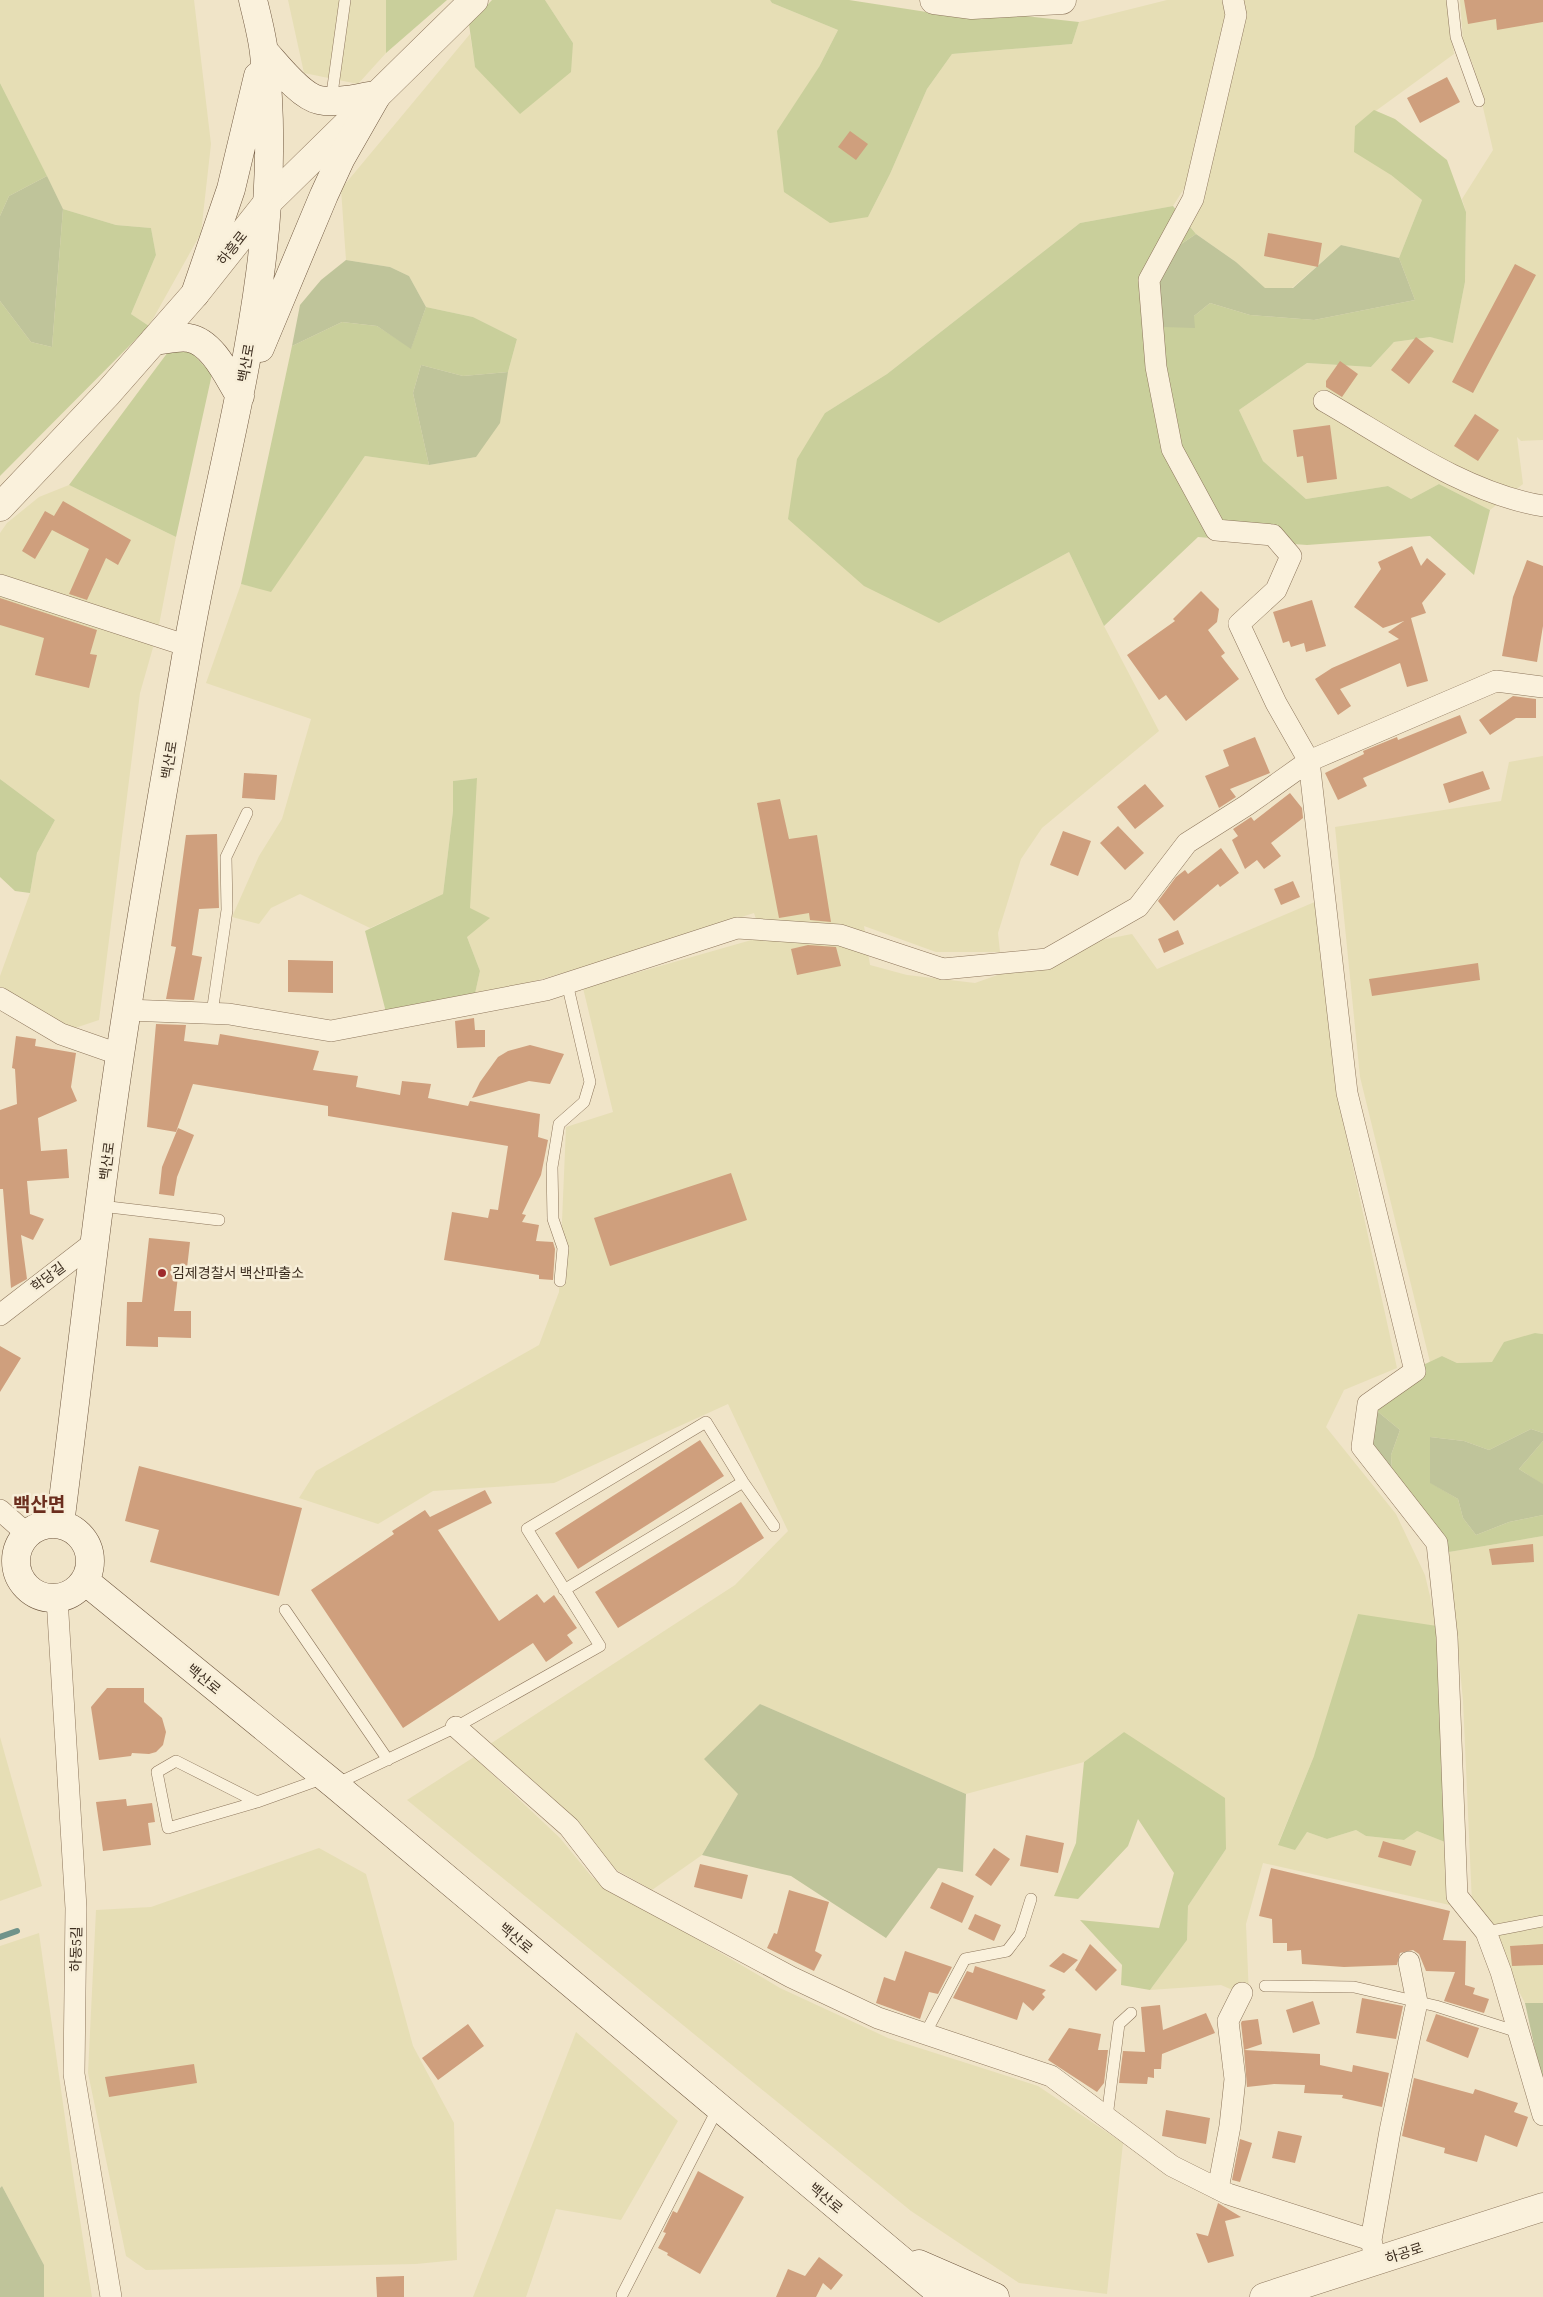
<svg xmlns="http://www.w3.org/2000/svg" width="1543" height="2297" viewBox="0 0 1543 2297" font-family="'Source Serif 4','Noto Sans KR',serif">
<rect width="100%" height="100%" fill="#f0e4c8"/>
<path fill="#e6deb5" d="M0,0H194L211,144L201,233L149,326L131,314L156,255L151,228L116,225L63,209L0,83Z
M288,0H386V53L358,84L304,73Z
M545,0H770L772,3L838,30L819,67L868,217L890,174L927,89L952,54L1072,44L1079,22L1167,0H1225L1236,15L1185,187L1173,206L1080,223L887,374L825,413L939,623L1069,552L1104,626L1159,731L1042,828L1021,859L998,933L1000,952H936L864,926L870,965L907,975L975,983L1091,942L1132,934L1157,969L1317,901L1338,1099L1397,1368L1344,1390L1326,1427L1396,1514L1425,1575L1437,1626L1314,1756L1278,1844L1307,1832L1327,1839L1356,1830L1366,1836L1404,1840L1417,1831L1445,1842L1454,1906L1263,1863L1246,1924L1249,1997L1221,1985L1150,1990L1187,1940L1188,1906L1226,1849L1124,1732L1084,1762L966,1794L760,1704L738,1794L702,1855L652,1890L615,1869L559,1807L490,1744L735,1585L788,1531L728,1404L554,1483L433,1491L378,1524L299,1498L316,1471L539,1345L559,1292L566,1127L613,1112L583,988L762,937L754,913L606,961L474,998L480,971L467,937L476,778L453,781V811L443,894L370,928L300,894L271,908L259,924L232,917L259,856L282,819L311,719L206,683L241,584L271,591L365,456L429,465L476,457L508,372L517,339L473,317L426,307L409,276L390,267L346,260L341,189L470,34L475,67L573,43Z
M1239,0H1446L1454,54L1355,126L1391,175L1422,200L1399,258L1341,245L1292,288H1264L1236,262L1196,234L1189,225Z
M1460,0H1543V440L1521,441L1517,437L1523,484L1490,510L1439,484L1411,499L1388,486L1306,499L1263,461L1239,410L1307,363L1371,367L1394,342L1430,337L1453,342L1465,282L1466,212L1462,199L1493,150L1473,65L1463,41Z
M69,485L176,537L158,630L140,693L99,1020L66,1031L0,993V976L30,893L37,853L55,820L0,779V533L7,523L39,497Z
M1543,756V1334L1535,1333L1492,1362L1457,1363L1442,1356L1430,1362L1360,1077L1335,827L1501,801L1509,762Z
M1543,1536V2003H1525L1472,1903L1463,1701L1449,1552Z
M0,1737L42,1886L0,1901Z
M474,1757L560,1838L592,1877L780,1988L888,2038L1038,2086L1123,2143L1107,2294L1019,2283L911,2211L407,1800Z
M319,1848L366,1874L413,2046L454,2123L457,2260L416,2264L146,2270L126,2256L88,2073L96,1910L151,1907Z
M39,1933L73,2175L92,2297H44V2265L2,2186L0,2188V1946Z
M576,2032L678,2121L621,2220L556,2209L526,2297H473Z"/>
<path fill="#c9cf9b" d="M386,0H447L386,53Z
M492,0H545L573,43L571,72L520,114L475,67L469,24Z
M770,0H849L959,17L1016,15L1079,22L1072,44L952,54L927,89L890,174L868,217L830,223L784,192L777,131L819,67L838,30L772,3Z
M0,83L47,176L9,196L0,216Z
M1374,110L1395,119L1447,160L1466,212L1465,282L1453,343L1430,337L1394,342L1371,367L1307,363L1239,410L1263,461L1306,499L1388,486L1411,499L1439,484L1490,510L1474,575L1430,536L1307,545L1198,537L1104,626L1069,552L939,623L864,586L788,519L797,459L825,413L887,374L1080,223L1173,206L1196,234L1177,247L1194,316L1210,303L1250,315L1314,320L1415,300L1399,258L1422,200L1391,175L1354,152L1355,126Z
M63,209L116,225L151,228L156,255L131,314L149,326L0,476V301L31,342L52,347Z
M426,307L473,317L517,339L508,372L463,376L421,365L413,393L429,465L365,456L271,592L241,584L292,346L342,322L377,326L411,348Z
M189,350L212,374L176,537L69,485L168,352Z
M477,778L470,908L490,918L467,937L480,971L474,998L387,1016L365,931L443,894L453,811V781Z
M0,779L55,820L37,853L30,893L15,891L0,877Z
M1535,1333L1543,1334V1433L1531,1429L1489,1450L1464,1441L1430,1437L1431,1483L1458,1499L1463,1518L1476,1535L1509,1522L1543,1515V1536L1449,1552L1394,1502L1391,1455L1400,1430L1377,1411L1385,1383L1442,1356L1457,1363L1492,1362L1504,1342Z
M1543,1441V1484H1542L1519,1469Z
M1358,1614L1437,1626L1445,1842L1417,1831L1404,1840L1366,1836L1356,1830L1327,1839L1307,1832L1295,1850L1278,1845L1314,1756Z
M1124,1732L1225,1798L1226,1849L1188,1906L1187,1940L1150,1990L1121,1985L1122,1965L1080,1920L1159,1928L1174,1873L1138,1819L1128,1846L1078,1899L1054,1896L1076,1843L1084,1762Z"/>
<path fill="#bfc49a" d="M47,176L63,209L52,347L31,342L0,301V216L9,196Z
M1196,234L1236,262L1265,288H1293L1341,245L1399,258L1415,300L1314,320L1250,315L1210,303L1194,316L1195,328L1163,327L1158,283L1177,247Z
M346,260L390,267L409,276L426,307L411,349L377,326L342,322L292,346L300,305L321,280Z
M421,365L463,376L508,372L500,423L476,457L429,465L413,393Z
M1377,1411L1400,1430L1391,1455L1392,1472C1372,1448 1366,1443 1377,1411Z
M1531,1429L1543,1433V1441L1519,1469L1543,1484V1515L1509,1522L1476,1535L1463,1518L1458,1499L1430,1483V1437L1464,1441L1489,1450Z
M760,1704L966,1794L963,1872L938,1868L886,1938L791,1876L702,1855L738,1794L704,1759Z
M1525,2003H1543V2086Z
M2,2186L44,2265V2297H0V2188Z"/>
<g fill="none" stroke-linecap="round" stroke-linejoin="round">
<path stroke="#6f938a" stroke-width="6" d="M0,1937L17,1931"/>
</g>
<path fill="#cf9f7d" d="M1464,0H1543V22L1497,30L1496,19L1468,24Z
M1447,77L1460,102L1420,123L1407,98Z
M850,131L868,144L856,160L838,147Z
M1268,233L1322,243L1318,267L1264,256Z
M1515,264L1536,275L1473,393L1452,382Z
M1416,337L1434,351L1409,384L1391,370Z
M1340,361L1358,374L1342,397L1326,387V381Z
M1475,414L1499,430L1478,461L1454,446Z
M1330,425L1337,479L1307,483L1303,456L1297,457L1293,430Z
M63,501L131,540L118,565L106,558L87,600L69,594L89,549L52,530L35,559L22,551L45,511L54,516Z
M1412,546L1421,566L1427,558L1446,574L1422,603L1426,613L1411,618L1428,681L1407,687L1400,663L1340,689L1351,706L1338,715L1315,679L1332,668L1399,639L1388,632L1404,621L1383,628L1354,607L1381,569L1378,562Z
M1527,560L1543,566V626L1537,662L1502,656L1513,597Z
M1201,591L1219,609L1217,622L1208,630L1225,653L1221,656L1239,679L1186,721L1166,695L1159,700L1127,655L1175,621L1173,619Z
M0,598L97,630L90,654L97,655L89,688L35,675L44,638L0,625Z
M1312,600L1326,646L1306,652L1304,643L1291,647L1289,641L1283,643L1273,612Z
M1513,696L1536,699V718H1516L1490,735L1479,720Z
M1460,715L1467,733L1363,778L1367,786L1338,800L1325,773L1364,754L1363,751L1397,737L1398,740Z
M1255,737L1270,773L1230,789L1236,797L1219,808L1205,776L1229,766L1223,750Z
M1483,771L1490,789L1449,803L1443,784Z
M244,773L277,775L275,800L242,798Z
M1145,784L1164,806L1135,829L1117,807Z
M1290,793L1302,808L1303,818L1271,843L1281,856L1264,869L1257,860L1245,869L1232,840L1238,836L1233,829L1251,817L1254,821Z
M780,799L789,839L817,835L831,922L810,920L809,913L779,918L757,803Z
M1118,826L1144,853L1125,870L1100,843Z
M1063,831L1091,841L1078,876L1050,865Z
M217,834L219,908L199,909L192,955L202,957L194,1000L166,999L176,947L171,946L186,835Z
M1221,848L1239,873L1220,887L1218,884L1174,921L1158,901L1176,877L1185,870L1188,874Z
M1293,881L1300,897L1281,905L1274,889Z
M1178,930L1184,944L1164,953L1158,939Z
M808,945L836,947L841,966L797,975L791,949Z
M288,960L333,961V993L288,992Z
M1478,963L1480,980L1372,996L1369,979Z
M474,1018L475,1030H485V1047L457,1048L455,1021Z
M156,1024L186,1025L184,1041L218,1045L220,1034L319,1051L313,1070L358,1076L356,1087L400,1095L402,1081L431,1084L428,1098L468,1106L470,1101L540,1114L538,1137L548,1140L541,1175L522,1214L526,1215L522,1222L539,1225L536,1241L553,1242L555,1249L553,1280L539,1279V1275L444,1260L452,1212L488,1218L490,1209L498,1210L508,1146L328,1116V1106L193,1084L176,1132L147,1127Z
M16,1036L36,1039L35,1046L76,1053L71,1087L77,1101L38,1118L41,1151L67,1149L69,1178L27,1181L30,1214L44,1219L33,1240L21,1235L27,1279L11,1288L3,1189H0V1110L17,1104L15,1069L12,1068Z
M530,1045L564,1054L550,1084L529,1081L472,1098L480,1082L498,1057L508,1051Z
M178,1128L194,1135L177,1177L174,1196L159,1194L162,1167Z
M731,1173L747,1220L610,1266L594,1218Z
M149,1238L190,1242L187,1268L179,1267L174,1311H191V1338L158,1337V1347L126,1346L127,1302H142Z
M0,1346L21,1358L0,1392Z
M700,1440L724,1476L578,1569L555,1533Z
M139,1466L302,1508L279,1596L150,1562L159,1530L125,1521Z
M485,1490L492,1503L438,1530L499,1621L537,1594L544,1603L554,1595L577,1628L567,1635L573,1643L546,1662L533,1643L403,1728L311,1590L394,1534L392,1531L425,1510L430,1517Z
M741,1502L764,1538L618,1628L595,1592Z
M1533,1544L1534,1562L1492,1565L1489,1549Z
M107,1688H144V1702L162,1718L166,1732L163,1745L156,1752L149,1754L132,1753L131,1756L99,1760L91,1707Z
M126,1799L127,1806L152,1803L155,1822L148,1823L151,1845L103,1851L96,1802Z
M1026,1835L1064,1843L1058,1873L1020,1866Z
M1383,1841L1416,1851L1411,1866L1378,1857Z
M994,1848L1010,1859L991,1886L975,1875Z
M700,1864L748,1875L742,1899L694,1887Z
M1271,1868L1450,1911L1443,1940L1466,1941L1465,1985L1475,1988L1473,1994L1489,1999L1484,2013L1444,2001L1455,1972L1426,1971L1419,1954L1413,1950L1400,1953L1397,1965L1344,1967L1302,1964L1301,1950L1287,1951V1943H1273L1272,1919L1259,1916Z
M942,1882L974,1896L962,1923L930,1908Z
M789,1890L829,1902L815,1951L822,1955L814,1971L767,1948L774,1933L777,1934Z
M975,1914L1001,1925L994,1941L968,1929Z
M1090,1944L1117,1970L1096,1991L1075,1970Z
M1543,1944V1965L1512,1966L1510,1946Z
M905,1951L952,1967L938,1994L929,1992L920,2019L876,2003L884,1977L895,1981Z
M1063,1953L1078,1960L1064,1973L1049,1966Z
M975,1966L1046,1990L1042,1994L1045,1997L1033,2011L1023,2002L1017,2020L953,1998L967,1971L973,1973Z
M1362,1998L1403,2006L1396,2039L1356,2033Z
M1313,2001L1320,2024L1293,2033L1286,2010Z
M1160,2005L1163,2030L1206,2013L1215,2033L1162,2054L1161,2069H1154V2078L1148,2077L1147,2084L1119,2083L1123,2051L1145,2052L1141,2007Z
M1436,2014L1479,2028L1468,2058L1426,2041Z
M1258,2019L1262,2044L1244,2050L1241,2023L1242,2021Z
M468,2024L484,2046L438,2080L422,2058Z
M1069,2028L1101,2034L1098,2050H1108L1104,2083L1097,2092L1048,2060Z
M1244,2050L1320,2054V2065L1352,2072L1353,2065L1389,2073L1382,2107L1342,2098L1343,2095L1304,2093L1305,2085L1274,2084L1247,2087Z
M194,2064L197,2083L109,2097L105,2077Z
M1414,2078L1473,2094L1475,2089L1518,2103L1514,2112L1528,2117L1517,2147L1485,2135L1477,2162L1444,2153L1445,2148L1402,2136Z
M1166,2110L1210,2118L1206,2144L1162,2136Z
M1278,2131L1302,2136L1295,2163L1272,2158Z
M1240,2139L1252,2143L1240,2182L1232,2180Z
M698,2171L744,2197L700,2274L667,2255L668,2253L658,2248L666,2233L663,2232L673,2211L677,2213Z
M1218,2203L1241,2217L1225,2221L1234,2256L1208,2263L1196,2233L1208,2236Z
M819,2257L843,2275L831,2290L823,2283L816,2297H776L788,2269L805,2276Z
M404,2276V2297H377L376,2277Z"/>
<g fill="none" stroke-linecap="round" stroke-linejoin="round">
<defs>
<path id="service" d="M1452,0L1456,37L1479,101
M331,101L345,0
M212,1013L227,910L226,857L247,813
M101,1206L219,1220
M560,1281L563,1248L553,1219L552,1167L559,1124L584,1102L590,1082L567,983
M564,1590L743,1482
M285,1610L388,1760
M336,1784L456,1727L600,1646L527,1529L706,1422L743,1482L774,1526
M257,1802L168,1828L157,1772L176,1761L257,1802L324,1778
M1486,1932L1543,1921
M1265,1986L1354,1987L1436,2006L1518,2032
M925,2034L965,1959L1007,1951L1020,1934L1031,1899
M1107,2117L1119,2024L1131,2013
M622,2295L718,2108"/>
<path id="minor" d="M1233,0L1236,15L1193,199L1149,280L1156,367L1172,449L1216,530L1273,535L1291,556L1276,590L1239,624L1276,703L1309,761L1347,1093L1415,1371L1368,1404L1362,1447L1437,1543L1447,1637L1457,1896L1486,1932L1501,1972L1543,2115
M1324,401C1392,440 1465,493 1543,506
M0,585L188,646
M0,998L61,1034L121,1055
M127,1010L229,1014L331,1031L546,990L737,928L840,935L943,969L1047,959L1138,907L1187,843L1247,805L1309,761L1496,681L1543,687
M0,1315L97,1240
M0,1510L26,1533
M57,1598L76,1908L74,2074L111,2297
M456,1727L569,1827L610,1880L791,1977L878,2018L1051,2076L1172,2166L1228,2194L1371,2240L1376,2262
M1218,2189L1230,2126L1235,2079L1228,2021L1242,1993
M1371,2240L1390,2131L1417,2002L1409,1962"/>
<path id="tertiary" d="M934,0L972,5L1062,0
M0,507L108,393L195,294L268,202L474,0
M1264,2297L1543,2207"/>
<path id="secondary" d="M264,51C277,65 300,96 319,100C337,104 359,97 377,95
M195,294L231,189L258,76
M154,341C165,340 179,336 189,338C213,342 228,377 240,396
M260,348L324,195L341,158L377,95
M16 1561a37 37 0 1 1 74 0a37 37 0 1 1-74 0Z
M60,1524C82,1352 100,1180 127,1009C145,891 166,774 186,657C219,457 289,258 264,53C262,35 257,17 253,0
M85,1581L335,1785L945,2297
M919,2264L995,2297"/>
</defs>
<use href="#service" stroke="#8d765c" stroke-width="12"/>
<use href="#minor" stroke="#8d765c" stroke-width="22"/>
<use href="#tertiary" stroke="#8d765c" stroke-width="29"/>
<use href="#secondary" stroke="#6f573f" stroke-width="29"/>
<use href="#service" stroke="#faf1dc" stroke-width="11"/>
<use href="#minor" stroke="#faf1dc" stroke-width="21"/>
<use href="#tertiary" stroke="#faf1dc" stroke-width="28"/>
<use href="#secondary" stroke="#faf1dc" stroke-width="28"/>
</g>
<circle fill="#9e2a2b" stroke="#f7eed8" stroke-width="2" cx="162" cy="1273" r="5"/>
<g text-anchor="middle" dominant-baseline="central" stroke-width="5" stroke-linejoin="round" paint-order="stroke">
<g font-size="14" fill="#3d2e20" stroke="#f7eed8">
<text transform="translate(232 248) rotate(-52)">하흥로</text>
<text transform="translate(246 363) rotate(-80)">백산로</text>
<text transform="translate(169 760) rotate(-81)">백산로</text>
<text transform="translate(107 1161) rotate(-83)">백산로</text>
<text transform="translate(48 1277) rotate(-37)">학당길</text>
<text transform="translate(204 1679) rotate(39)">백산로</text>
<text transform="translate(516 1938) rotate(40)">백산로</text>
<text transform="translate(76 1949) rotate(-89)">하동5길</text>
<text transform="translate(826 2198) rotate(40)">백산로</text>
<text transform="translate(1404 2253) rotate(-18)">하공로</text>
</g>
<g font-size="14" fill="#3d2e20" stroke="#f7eed8" text-anchor="start">
<text x="172" y="1273">김제경찰서 백산파출소</text>
</g>
<g font-size="19" font-weight="bold" fill="#6b2e1e" stroke="#f7eed8">
<text x="39" y="1504">백산면</text>
</g>
</g>
</svg>
